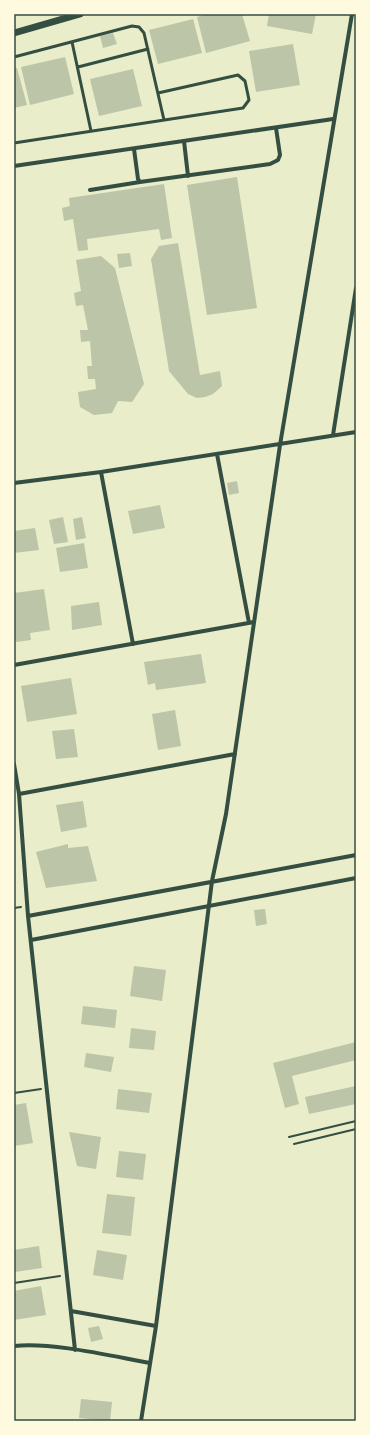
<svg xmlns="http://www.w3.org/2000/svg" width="370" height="1435" viewBox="0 0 370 1435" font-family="'Space Grotesk',sans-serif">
<rect width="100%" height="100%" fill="#e9edc9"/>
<path fill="#bcc5a7" d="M208,14H242L250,41L206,53L197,17Z
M269,14H316L312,34L267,26Z
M193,19L202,53L158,64L149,30Z
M113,33L117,44L103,48L100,36Z
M293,44L300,85L256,92L249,51Z
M65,57L74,94L30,105L21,67Z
M17,68L27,105L14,108V69Z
M133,69L142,106L99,116L90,79Z
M237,177L257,308L207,315L187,185Z
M164,184L172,238L161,240L159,229L87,239L88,250L78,251L73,219L64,221L62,208L70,206L69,198Z
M178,243L200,375L220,371L222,386L213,394L205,397L197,398L188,394L169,371L151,259L159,246Z
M130,253L132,266L119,268L117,254Z
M101,256L115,268L144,384L132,402L118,401L112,413L94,415L80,407L78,392L96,389L95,379H88L87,366H92L90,341L81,342L80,330H88L83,305L76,306L74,293L81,291L76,260Z
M237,481L239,493L229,495L227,483Z
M160,505L165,528L133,534L128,511Z
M63,517L68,542L54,544L49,520Z
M82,517L86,538L76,540L73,519Z
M35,528L39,550L14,553V531Z
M84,543L88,568L60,572L56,548Z
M44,589L50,630L30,633L31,640L16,642L14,633V593Z
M99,602L102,625L72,630L71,606Z
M201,654L206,683L156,690L155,683L148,685L144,662Z
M71,678L77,714L27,722L21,686Z
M175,710L181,746L158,750L152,714Z
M74,729L78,757L56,759L52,731Z
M83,801L87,827L61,832L56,805Z
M68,844V848L88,846L97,881L46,888L36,852Z
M265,909L267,924L256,926L254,910Z
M134,966L166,970L162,1001L130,996Z
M83,1006L117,1010L115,1028L81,1024Z
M131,1028L156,1031L154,1050L129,1048Z
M356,1042V1060L292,1076L299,1104L285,1108L273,1063Z
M86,1053L114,1057L111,1072L84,1067Z
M356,1086V1104L309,1114L305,1097Z
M118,1089L152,1093L149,1113L116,1109Z
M26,1103L33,1143L14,1146V1105Z
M69,1132L101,1137L96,1169L77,1166Z
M119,1151L146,1154L143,1180L116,1177Z
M107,1194L135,1197L131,1236L102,1233Z
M39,1246L42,1268L15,1272L14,1250Z
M97,1250L127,1255L123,1280L93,1275Z
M41,1286L46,1315L14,1320V1291Z
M99,1326L103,1339L91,1342L88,1328Z
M81,1399L112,1402L110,1421L79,1418Z"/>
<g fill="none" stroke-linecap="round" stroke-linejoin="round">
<path stroke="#344e41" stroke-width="2" d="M14,908L21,907
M14,1093L41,1089
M289,1137L356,1121
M294,1144L356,1129
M14,1283L60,1276"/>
<path stroke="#344e41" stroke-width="3" d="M72,42L91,131
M14,57L132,26L139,27L144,33L164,120
M78,67L148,49
M14,143L243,108L249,100L245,81L238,75L158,93"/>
<path stroke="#344e41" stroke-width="4" d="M184,141L188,176
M134,149L138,179L140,182L270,164L278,160L280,155L276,128
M14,166L333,119
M90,190L140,182
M333,435L356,288
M217,454L249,623
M101,472L133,644
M14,483L101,472L356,432
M14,665L254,622
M14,764L19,794L28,916L75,1350
M19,794L235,754
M28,916L356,855
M31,940L356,878
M71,1311L156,1326
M14,1346C53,1342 111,1356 150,1363
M141,1421L156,1326L212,881L226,814L280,445L352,14"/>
<path stroke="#344e41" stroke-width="7" d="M14,33L80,14"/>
</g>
<rect width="370" height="1435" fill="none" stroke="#fefae0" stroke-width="30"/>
<rect x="15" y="15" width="340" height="1405" fill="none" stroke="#344e41" stroke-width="1.5"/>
</svg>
